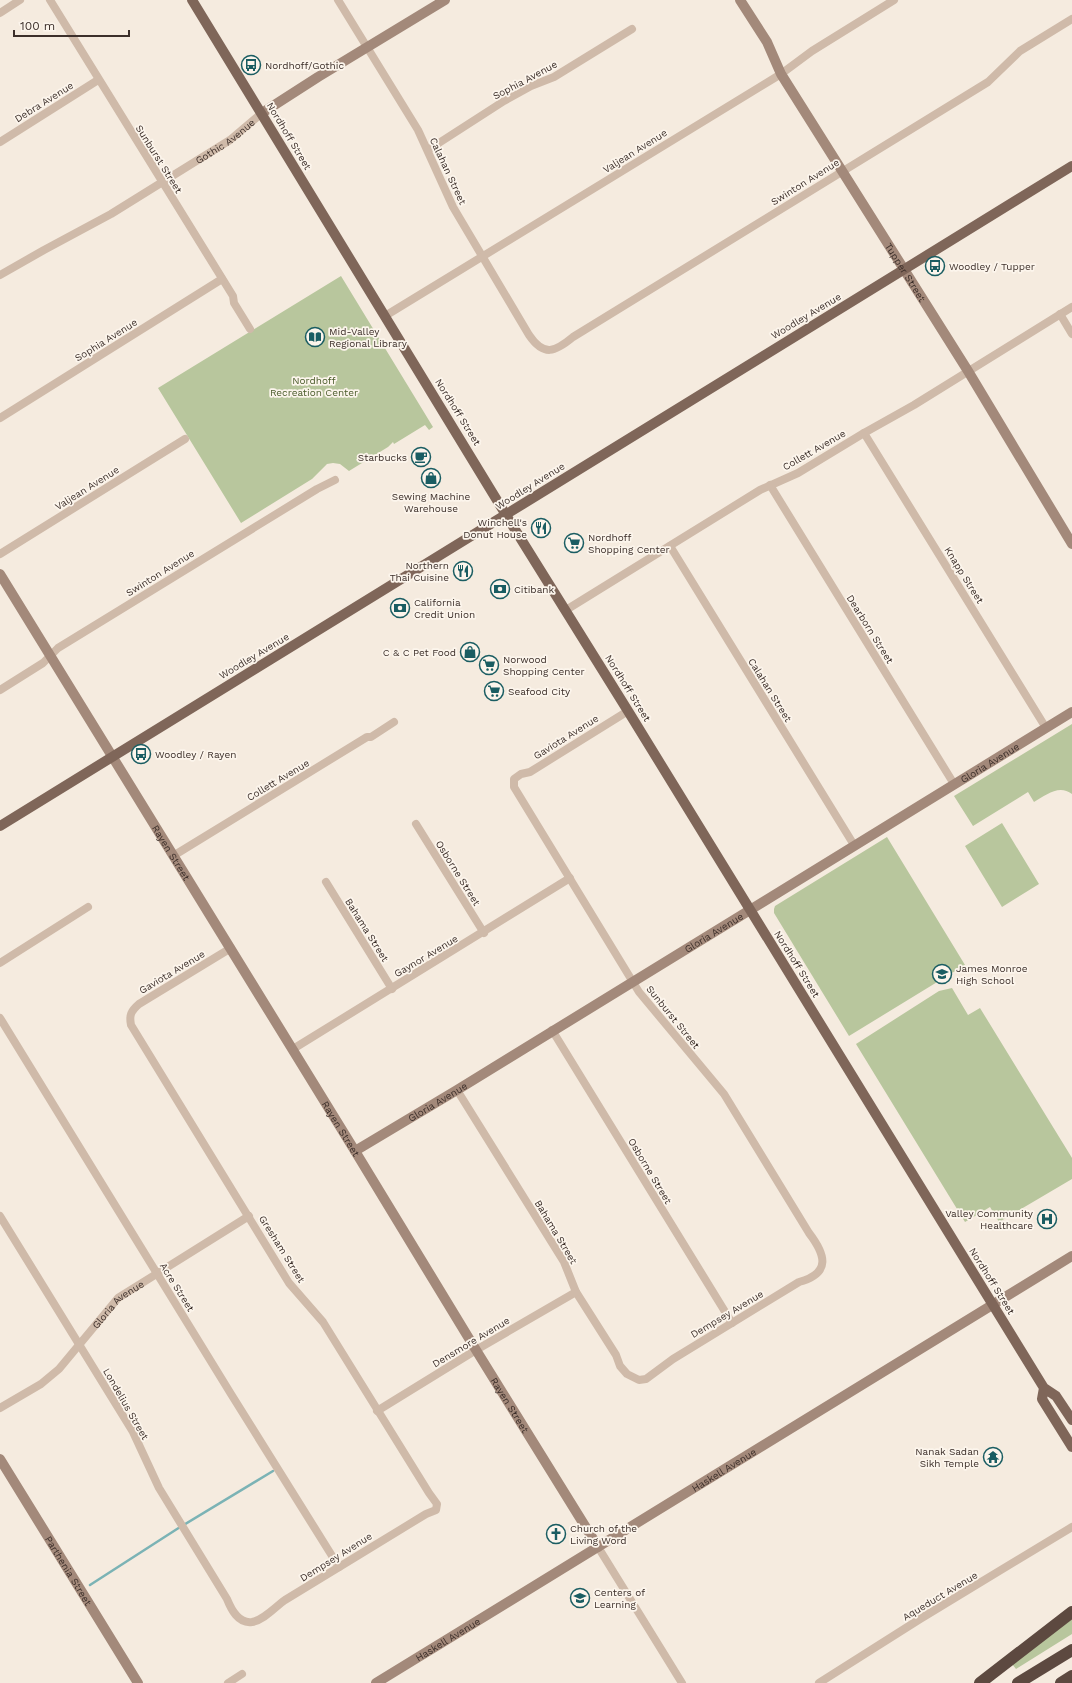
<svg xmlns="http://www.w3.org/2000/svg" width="1072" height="1683" viewBox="0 0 1072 1683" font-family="'Work Sans',sans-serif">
<rect width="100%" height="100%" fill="#f5ebdf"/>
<path fill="#b8c69d" d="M341,276L433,427L429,430L425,425L394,444L393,442L388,447L349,471L340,464L333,463L327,464L312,479L241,523L158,388Z
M1072,724V794C1059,784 1046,795 1034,802L1028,792L973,826L954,796Z
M1002,823L1039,884L1002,907L965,846Z
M887,837L965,965L849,1036L774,913V909L775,906Z
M952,988L968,1015L980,1008L1072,1158V1179L999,1222L990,1207L965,1222L856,1044L939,991Z
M1072,1619V1634L1016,1669L1012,1664Z"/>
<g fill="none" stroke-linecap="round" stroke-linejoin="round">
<path stroke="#7bb3b5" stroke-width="2.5" d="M90,1585L177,1529L273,1471"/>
<g stroke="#cfbaa9" stroke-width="8">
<path d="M50,0L233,296L234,303L250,329"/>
<path d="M338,0L418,130L453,207L529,335C544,357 555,352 573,337L988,82L1020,51L1072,19"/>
<path d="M0,13L20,0"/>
<path d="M0,142L98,80"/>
<path d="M428,150L504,101L531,86L554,77L632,29"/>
<path id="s1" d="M0,275L44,250L111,214L230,140L262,113"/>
<path d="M1060,314L1072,334"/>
<path d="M385,316L781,74L812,51L894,0"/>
<path d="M0,418L222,279"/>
<path d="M864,433L1046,728"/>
<path d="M770,485L954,784"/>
<path d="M670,546L854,845"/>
<path d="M0,554L185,439"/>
<path d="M566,610L760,490L798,473L864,433L914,405L1072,307"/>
<path d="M0,690L43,663L58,648L317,489L335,480"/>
<path d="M416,824L484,933"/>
<path d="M173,856L367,737H371L394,722"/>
<path d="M326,882L392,989"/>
<path d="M0,963L88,907"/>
<path d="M0,1018L231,1394L339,1567"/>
<path d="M552,1030L732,1323"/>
<path d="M293,1049L570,878"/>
<path d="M457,1090L564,1262L576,1292L616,1355L620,1366L627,1374L639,1380L646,1379L673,1359L799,1282C832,1273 825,1254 809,1233L724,1094L639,992L514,787V779L521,774L530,772L628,711"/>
<path d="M0,1216L133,1432L159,1488L227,1599C231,1609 238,1624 252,1622C264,1620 275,1607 285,1600C332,1571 379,1543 426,1514L436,1510L437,1504L429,1493L323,1322L289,1283L131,1025C129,1015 131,1011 139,1004L231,948"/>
<path id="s2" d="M0,1408L41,1384L59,1369L118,1298L249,1216"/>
<path d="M377,1411L476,1350L576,1292"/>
<path d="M598,1547L682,1683"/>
<path d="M228,1683L242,1674"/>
<path d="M819,1683L920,1619L1072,1527"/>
</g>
<g stroke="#a3897a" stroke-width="10">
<path id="s3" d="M740,0L767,42L781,74L968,371L1072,544"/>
<path d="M262,113L318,77L445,0"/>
<path id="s4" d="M0,574L355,1151L476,1350L598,1547"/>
<path id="s5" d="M355,1151L457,1090L1072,712"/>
<path id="s6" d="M0,1459L138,1683"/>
<path id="s7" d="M376,1683L1072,1256"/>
</g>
<path stroke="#7f6659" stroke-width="10" d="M192,0L506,515L628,711L1044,1388L1056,1396L1072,1420
M0,826L1072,166
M1044,1388L1042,1399L1072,1447"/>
<path stroke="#5d4940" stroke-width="12" d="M980,1683L1072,1612
M1018,1683L1072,1650
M1061,1683L1072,1676"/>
</g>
<defs>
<symbol id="bus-ring" viewBox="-11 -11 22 22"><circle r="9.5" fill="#fcf5ec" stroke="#1a5d62" stroke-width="1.5"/><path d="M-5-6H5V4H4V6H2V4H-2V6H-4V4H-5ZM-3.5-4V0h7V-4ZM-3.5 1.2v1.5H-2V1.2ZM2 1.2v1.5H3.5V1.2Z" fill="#1a5d62"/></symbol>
<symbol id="library-ring" viewBox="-11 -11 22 22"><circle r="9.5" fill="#fcf5ec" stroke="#1a5d62" stroke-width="1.5"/><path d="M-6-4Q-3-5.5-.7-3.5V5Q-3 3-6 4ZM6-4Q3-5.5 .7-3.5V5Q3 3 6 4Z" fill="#1a5d62"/></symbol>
<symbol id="cafe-ring" viewBox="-11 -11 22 22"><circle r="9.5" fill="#fcf5ec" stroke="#1a5d62" stroke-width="1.5"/><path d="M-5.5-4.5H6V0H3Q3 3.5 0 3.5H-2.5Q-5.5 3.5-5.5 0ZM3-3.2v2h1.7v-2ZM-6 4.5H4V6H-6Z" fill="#1a5d62"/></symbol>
<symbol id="shop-ring" viewBox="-11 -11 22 22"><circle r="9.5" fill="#fcf5ec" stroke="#1a5d62" stroke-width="1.5"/><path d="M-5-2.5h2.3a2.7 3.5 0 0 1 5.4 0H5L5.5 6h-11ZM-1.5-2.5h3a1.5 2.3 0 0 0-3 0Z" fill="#1a5d62"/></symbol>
<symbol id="restaurant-ring" viewBox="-11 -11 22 22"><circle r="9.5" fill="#fcf5ec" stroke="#1a5d62" stroke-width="1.5"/><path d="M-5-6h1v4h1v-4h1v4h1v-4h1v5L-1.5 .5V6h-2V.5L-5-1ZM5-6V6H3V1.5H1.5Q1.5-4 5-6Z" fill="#1a5d62"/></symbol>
<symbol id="supermarket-ring" viewBox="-11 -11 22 22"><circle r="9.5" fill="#fcf5ec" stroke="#1a5d62" stroke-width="1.5"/><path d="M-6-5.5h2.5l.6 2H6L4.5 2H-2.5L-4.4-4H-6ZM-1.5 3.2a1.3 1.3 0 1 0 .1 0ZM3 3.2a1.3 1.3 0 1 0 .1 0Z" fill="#1a5d62"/></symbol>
<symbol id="bank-ring" viewBox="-11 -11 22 22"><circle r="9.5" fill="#fcf5ec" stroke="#1a5d62" stroke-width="1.5"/><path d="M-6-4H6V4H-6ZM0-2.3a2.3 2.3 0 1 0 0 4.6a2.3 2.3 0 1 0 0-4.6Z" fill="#1a5d62"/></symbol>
<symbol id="school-ring" viewBox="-11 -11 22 22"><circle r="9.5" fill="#fcf5ec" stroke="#1a5d62" stroke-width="1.5"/><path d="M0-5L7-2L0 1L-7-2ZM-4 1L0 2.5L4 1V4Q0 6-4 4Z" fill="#1a5d62"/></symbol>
<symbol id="hospital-ring" viewBox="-11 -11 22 22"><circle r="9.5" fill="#fcf5ec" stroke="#1a5d62" stroke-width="1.5"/><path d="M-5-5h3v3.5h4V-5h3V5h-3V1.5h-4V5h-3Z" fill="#1a5d62"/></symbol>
<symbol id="temple-ring" viewBox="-11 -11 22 22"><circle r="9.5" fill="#fcf5ec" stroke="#1a5d62" stroke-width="1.5"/><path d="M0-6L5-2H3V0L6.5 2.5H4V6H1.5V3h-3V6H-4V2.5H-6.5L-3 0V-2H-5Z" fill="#1a5d62"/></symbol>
<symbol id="church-ring" viewBox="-11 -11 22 22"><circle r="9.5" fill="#fcf5ec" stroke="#1a5d62" stroke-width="1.5"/><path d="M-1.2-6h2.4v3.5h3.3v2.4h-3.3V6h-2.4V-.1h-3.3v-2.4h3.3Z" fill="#1a5d62"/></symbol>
</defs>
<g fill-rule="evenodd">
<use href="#bus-ring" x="240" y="54" width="22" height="22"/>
<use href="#bus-ring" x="924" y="255" width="22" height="22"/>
<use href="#library-ring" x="304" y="326" width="22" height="22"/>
<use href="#cafe-ring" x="410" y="446" width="22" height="22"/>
<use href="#shop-ring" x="420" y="467" width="22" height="22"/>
<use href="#restaurant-ring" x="530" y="517" width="22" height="22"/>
<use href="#supermarket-ring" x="563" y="532" width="22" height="22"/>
<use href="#restaurant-ring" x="452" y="560" width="22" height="22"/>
<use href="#bank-ring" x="489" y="578" width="22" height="22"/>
<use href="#bank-ring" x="389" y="597" width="22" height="22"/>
<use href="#shop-ring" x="459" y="641" width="22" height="22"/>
<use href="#supermarket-ring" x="478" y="654" width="22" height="22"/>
<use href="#supermarket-ring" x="483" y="680" width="22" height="22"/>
<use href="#bus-ring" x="130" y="743" width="22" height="22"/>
<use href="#school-ring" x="931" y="963" width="22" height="22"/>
<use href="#hospital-ring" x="1036" y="1208" width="22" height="22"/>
<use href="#temple-ring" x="982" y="1446" width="22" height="22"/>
<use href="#church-ring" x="545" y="1523" width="22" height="22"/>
<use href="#school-ring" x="569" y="1587" width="22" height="22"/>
</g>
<g text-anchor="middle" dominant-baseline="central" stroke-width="3.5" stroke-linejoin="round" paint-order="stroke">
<g font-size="10" fill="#3c2f2a" stroke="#fcf5ec" text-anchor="start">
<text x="265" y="65">Nordhoff/Gothic</text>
<text x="949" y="266">Woodley / Tupper</text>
<text x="329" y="331">Mid-Valley<tspan x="329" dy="12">Regional Library</tspan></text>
<text x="407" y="457" text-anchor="end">Starbucks</text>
<text x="431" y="496" text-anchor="middle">Sewing Machine<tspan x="431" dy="12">Warehouse</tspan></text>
<text x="527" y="522" text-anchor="end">Winchell's<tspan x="527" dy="12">Donut House</tspan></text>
<text x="588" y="537">Nordhoff<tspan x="588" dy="12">Shopping Center</tspan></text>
<text x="449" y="565" text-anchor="end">Northern<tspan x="449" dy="12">Thai Cuisine</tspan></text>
<text x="514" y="589">Citibank</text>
<text x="414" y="602">California<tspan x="414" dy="12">Credit Union</tspan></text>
<text x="456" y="652" text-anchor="end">C &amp; C Pet Food</text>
<text x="503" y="659">Norwood<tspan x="503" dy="12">Shopping Center</tspan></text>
<text x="508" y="691">Seafood City</text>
<text x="155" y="754">Woodley / Rayen</text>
<text x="956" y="968">James Monroe<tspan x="956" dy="12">High School</tspan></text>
<text x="1033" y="1213" text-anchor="end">Valley Community<tspan x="1033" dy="12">Healthcare</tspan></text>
<text x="979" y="1451" text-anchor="end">Nanak Sadan<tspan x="979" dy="12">Sikh Temple</tspan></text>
<text x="570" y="1528">Church of the<tspan x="570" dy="12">Living Word</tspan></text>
<text x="594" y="1592">Centers of<tspan x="594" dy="12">Learning</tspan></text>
</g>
<g font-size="10" fill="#3c2f2a" stroke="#fcf5ec">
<text transform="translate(525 80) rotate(-28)">Sophia Avenue</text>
<text transform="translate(44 102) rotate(-32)">Debra Avenue</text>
<text transform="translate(289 136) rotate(59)">Nordhoff Street</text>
<text stroke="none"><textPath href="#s1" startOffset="262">Gothic Avenue</textPath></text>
<text transform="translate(635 151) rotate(-32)">Valjean Avenue</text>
<text transform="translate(159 159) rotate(58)">Sunburst Street</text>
<text transform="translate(448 171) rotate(65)">Calahan Street</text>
<text transform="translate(805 182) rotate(-32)">Swinton Avenue</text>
<text stroke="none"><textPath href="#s3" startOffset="319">Tupper Street</textPath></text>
<text transform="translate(806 316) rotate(-31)">Woodley Avenue</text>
<text transform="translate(106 340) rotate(-32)">Sophia Avenue</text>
<text transform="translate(458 412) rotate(58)">Nordhoff Street</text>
<text transform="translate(814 450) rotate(-30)">Collett Avenue</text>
<text transform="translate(530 486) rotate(-32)">Woodley Avenue</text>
<text transform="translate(87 488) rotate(-32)">Valjean Avenue</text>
<text transform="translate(160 573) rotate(-32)">Swinton Avenue</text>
<text transform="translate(964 575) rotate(58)">Knapp Street</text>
<text transform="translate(870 629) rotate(58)">Dearborn Street</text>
<text transform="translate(254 656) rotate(-31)">Woodley Avenue</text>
<text transform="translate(628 688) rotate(58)">Nordhoff Street</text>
<text transform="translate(770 690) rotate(58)">Calahan Street</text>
<text transform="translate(566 737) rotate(-32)">Gaviota Avenue</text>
<text stroke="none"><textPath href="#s5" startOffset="744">Gloria Avenue</textPath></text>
<text transform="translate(278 780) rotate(-31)">Collett Avenue</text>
<text stroke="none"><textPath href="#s4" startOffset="327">Rayen Street</textPath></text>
<text transform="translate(458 873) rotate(58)">Osborne Street</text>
<text transform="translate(367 930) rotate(58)">Bahama Street</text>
<text stroke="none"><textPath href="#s5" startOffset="420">Gloria Avenue</textPath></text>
<text transform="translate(426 956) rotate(-31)">Gaynor Avenue</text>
<text transform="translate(797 964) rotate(58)">Nordhoff Street</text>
<text transform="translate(172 972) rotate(-31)">Gaviota Avenue</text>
<text transform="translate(673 1017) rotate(51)">Sunburst Street</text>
<text stroke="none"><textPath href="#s5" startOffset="96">Gloria Avenue</textPath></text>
<text stroke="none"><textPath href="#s4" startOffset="651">Rayen Street</textPath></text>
<text transform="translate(650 1171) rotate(59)">Osborne Street</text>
<text transform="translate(556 1232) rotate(59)">Bahama Street</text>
<text transform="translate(282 1249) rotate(58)">Gresham Street</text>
<text transform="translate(992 1281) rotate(58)">Nordhoff Street</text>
<text transform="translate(177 1287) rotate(58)">Acre Street</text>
<text stroke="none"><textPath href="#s2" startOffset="159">Gloria Avenue</textPath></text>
<text transform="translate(727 1314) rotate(-31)">Dempsey Avenue</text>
<text transform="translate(471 1342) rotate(-31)">Densmore Avenue</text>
<text transform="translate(126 1404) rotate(60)">Londelius Street</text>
<text stroke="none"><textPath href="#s4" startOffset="975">Rayen Street</textPath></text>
<text stroke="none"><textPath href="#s7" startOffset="408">Haskell Avenue</textPath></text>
<text transform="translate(336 1557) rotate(-32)">Dempsey Avenue</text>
<text stroke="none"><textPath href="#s6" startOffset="131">Parthenia Street</textPath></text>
<text transform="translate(940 1596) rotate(-31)">Aqueduct Avenue</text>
<text stroke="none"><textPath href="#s7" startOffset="84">Haskell Avenue</textPath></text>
</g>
<g font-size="10" fill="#4a5c2b" stroke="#fcf5ec">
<text x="314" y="380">Nordhoff<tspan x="314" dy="12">Recreation Center</tspan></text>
</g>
</g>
<path d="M14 30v6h115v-6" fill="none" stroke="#3c2f2a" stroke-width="2"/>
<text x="20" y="30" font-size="12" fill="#3c2f2a" stroke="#fcf5ec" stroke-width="3" paint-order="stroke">100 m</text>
</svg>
